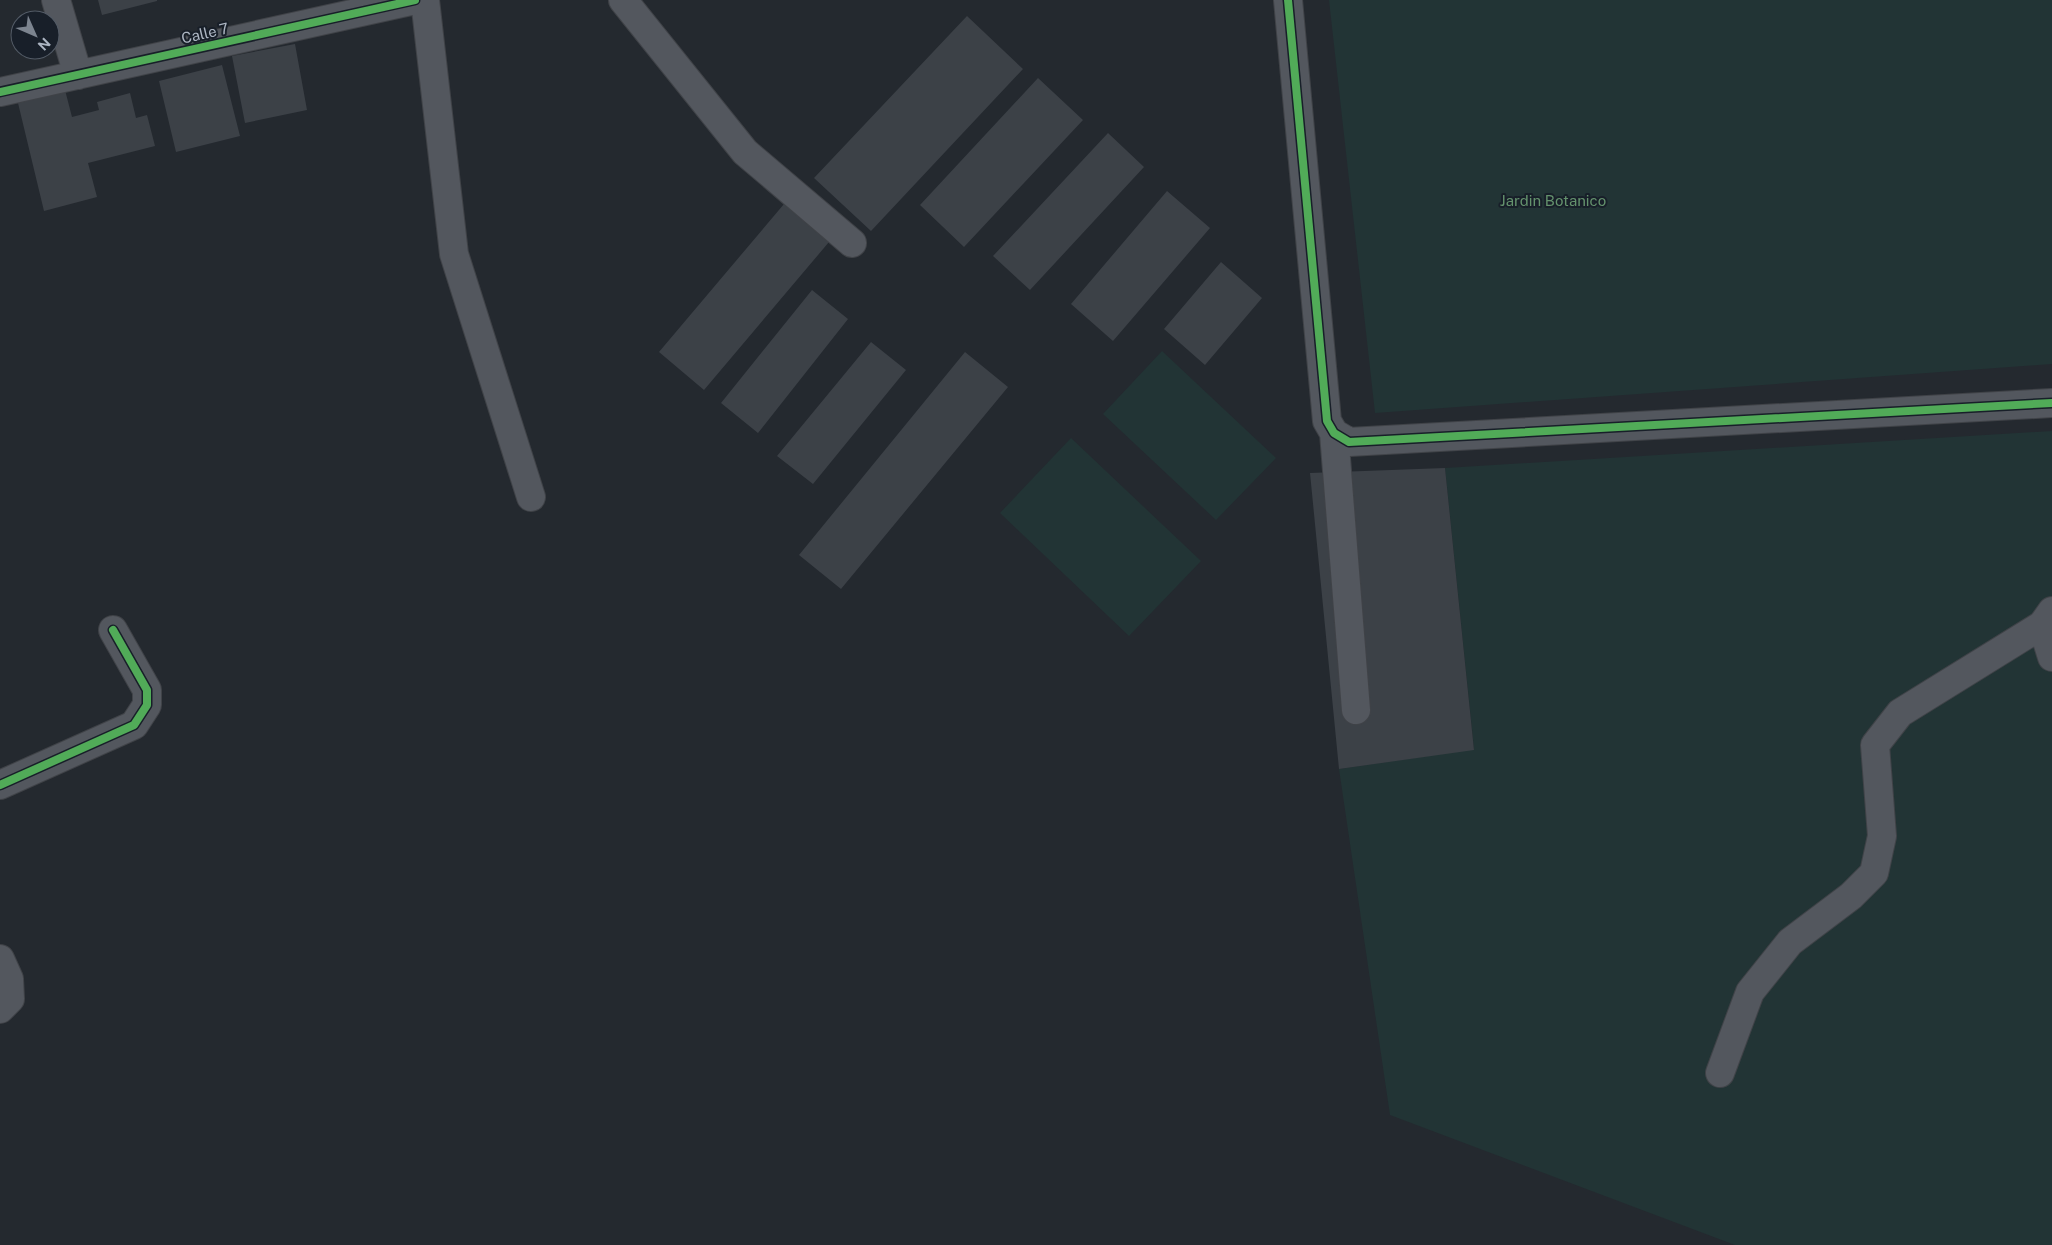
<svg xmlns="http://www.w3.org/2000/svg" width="2052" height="1245" viewBox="0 0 2052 1245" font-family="'Public Sans',sans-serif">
<rect width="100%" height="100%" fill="#24292f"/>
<path fill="#223435" d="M1329,0H2052V364L1375,413Z
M1162,351L1276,458L1216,520L1103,414Z
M2052,431V1245H1735L1390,1115L1339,769L1474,749L1445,468Z
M1071,438L1201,561L1129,636L1000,513Z"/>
<path fill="#3c4147" d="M98,0H157V1L102,15Z
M967,16L1023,69L871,231L814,178Z
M295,44L307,110L245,123L232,56Z
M222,65L240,136L176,152L159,81Z
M1038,78L1083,120L964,247L920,205Z
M65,90L72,117L99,110L97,102L130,93L136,118L147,115L155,146L88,163L97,197L44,211L18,103Z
M1108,133L1144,167L1030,290L993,256Z
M1167,191L1210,228L1113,341L1071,304Z
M784,204L829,242L704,390L659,352Z
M1221,262L1262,298L1205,365L1164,329Z
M812,290L848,319L758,433L721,403Z
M871,342L906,370L813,484L777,456Z
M965,352L1008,387L841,589L799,555Z
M1445,468L1474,750L1339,769L1310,473Z"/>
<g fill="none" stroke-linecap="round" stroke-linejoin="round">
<defs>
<path id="minor" d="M56,0L78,75
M425,0L454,254L531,497
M623,0L745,152L852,243
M1288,0L1327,421L1334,433L1349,442L2052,403
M0,92L415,0
M1334,433L1356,710
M2042,625L2052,657
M0,785L134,725L147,705V690L113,630
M0,959L9,979L10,999L0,1009
M1720,1073L1750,992L1790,942L1851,896L1874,873L1882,836L1875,745L1900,713L2042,625L2052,611"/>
</defs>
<use href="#minor" stroke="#404348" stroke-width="30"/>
<use href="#minor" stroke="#53575e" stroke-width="28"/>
<defs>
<path id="cycleway" d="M1288,0L1327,421L1334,433L1349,442L2052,403
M0,92L415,0
M0,785L134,725L147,705V690L113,630"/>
</defs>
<use href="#cycleway" stroke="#181f29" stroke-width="11"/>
<use href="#cycleway" stroke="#51ab58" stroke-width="8"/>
</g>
<g text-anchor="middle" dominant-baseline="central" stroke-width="4" stroke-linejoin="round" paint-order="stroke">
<g font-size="15" fill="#acb5c2" stroke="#181f29">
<text transform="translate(205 33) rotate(-13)">Calle 7</text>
</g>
<g font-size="15" fill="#64926d" stroke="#181f29">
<text x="1553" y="200">Jardin Botanico</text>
</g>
</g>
<g transform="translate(35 35) rotate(135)"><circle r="24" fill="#181f29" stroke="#535b66"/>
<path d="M0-4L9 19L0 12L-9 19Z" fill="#7c848f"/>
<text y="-8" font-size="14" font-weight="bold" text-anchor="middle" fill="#acb5c2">N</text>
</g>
</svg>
